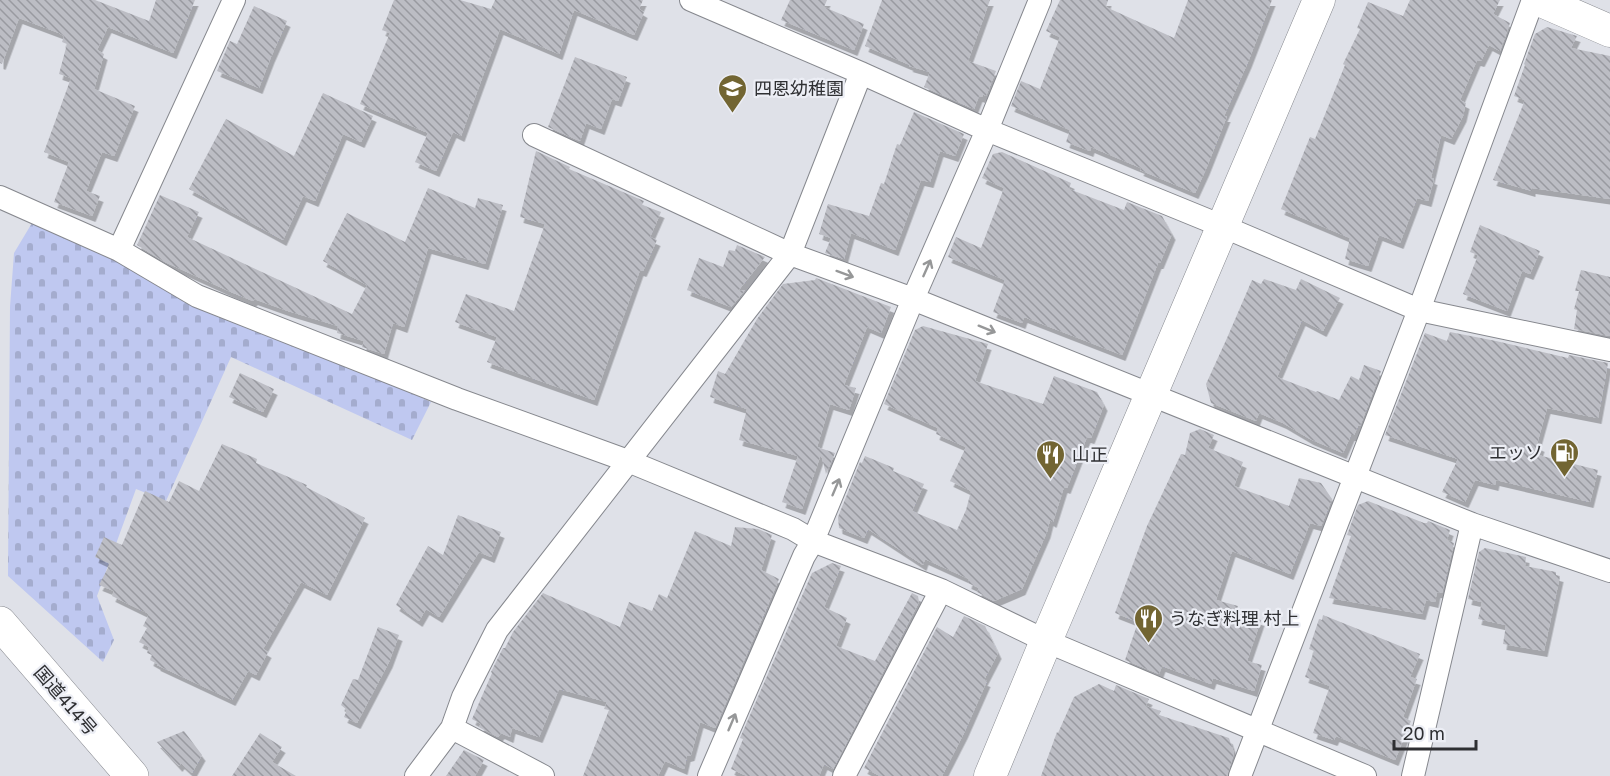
<svg xmlns="http://www.w3.org/2000/svg" width="1610" height="776" viewBox="0 0 1610 776" font-family="'Golos Text','Noto Sans JP',sans-serif">
<defs>
<pattern id="cemetery-stones" width="16" height="16" patternUnits="userSpaceOnUse" patternTransform="scale(1.5)"><rect width="16" height="16" fill="#bfc8f0"/><path d="M2 7V4a2 2 0 0 1 4 0v3zM10 15v-3a2 2 0 0 1 4 0v3z" fill="#a4acce"/></pattern>
<pattern id="building-back-hatch" width="6" height="6" patternUnits="userSpaceOnUse" patternTransform="scale(1.5)"><rect width="6" height="6" fill="#bcbdc4"/><path d="M-1 5l2 2M0 0l6 6M5-1l2 2" fill="none" stroke="#999aa0"/></pattern>
<filter id="shadow"><feDropShadow dx="3.5" dy="6" stdDeviation="0" flood-color="#0004"/></filter>
</defs>
<rect width="100%" height="100%" fill="#dfe1e8"/>
<path fill="url(#cemetery-stones)" d="M32,223L431,402L412,440L231,357L166,501L136,489L97,596L114,640L103,662L8,576L10,307L14,253Z"/>
<path fill="url(#building-back-hatch)" filter="url(#shadow)" d="M0,0H95L149,21L156,0H195L173,53L108,27L97,50L104,54L94,89L135,106L114,156L102,152L86,191L100,196L92,216L54,202L69,162L44,152L71,78L59,74L67,44L62,42L64,36L59,33L19,18L2,64L0,63Z
M394,0H460L491,9L495,0H643L639,9L644,12L634,35L574,10L559,54L500,29L461,136L453,132L436,171L415,162L428,133L360,104L390,33L382,30Z
M790,0H827L824,7L864,24L854,50L781,20Z
M882,0H990L968,61L996,71L986,96L983,94L982,97L979,96L974,109L924,87L930,72L909,66L910,65L865,46Z
M1060,0H1108L1106,7L1174,38L1188,0H1272L1248,62L1224,116H1227L1206,169L1195,193L1140,170L1141,168L1091,147L1090,151L1066,142L1070,130L1011,106L1021,81L1040,89L1060,37L1046,31Z
M1410,0H1500L1493,14L1510,23L1500,51L1489,45L1481,61L1477,60L1460,100L1466,103L1463,116L1451,139L1441,135L1431,178L1434,179L1428,201L1417,198L1400,243L1379,235L1368,266L1345,259L1350,238L1281,209L1310,137L1315,139L1345,65L1343,64L1360,29L1357,28L1368,2L1403,16Z
M254,6L287,21L271,57L259,88L217,71L230,41L237,44Z
M1547,27L1577,36L1571,48L1610,56V199L1532,188V191L1493,180L1525,100L1514,96L1525,65L1524,64L1535,34Z
M575,57L627,77L618,101L612,99L601,129L586,123L580,141L548,127Z
M323,93L373,116L361,142L343,134L315,201L303,196L283,240L189,189L226,119L294,156Z
M914,112L964,134L955,156L940,151L930,182L921,180L895,250L851,233L844,259L825,253L831,238L819,234L828,204L869,216L881,183L884,184L897,144L900,145Z
M536,151L570,167L569,169L644,201L642,205L661,212L650,237L657,240L643,271L640,270L594,400L487,362L497,337L455,322L466,294L514,311L545,224L520,217Z
M1002,152L1071,183L1069,189L1124,210L1127,202L1162,216L1172,234L1160,263H1158L1122,355L1024,317L1022,323L993,312L1005,280L948,257L956,237L981,248L1004,188L982,178L993,154Z
M428,188L475,208L478,198L503,205L485,264L428,248L404,327L393,323L384,354L362,347L364,341L337,333L338,326L288,311L254,299L253,301L231,292L165,262L137,245L160,195L199,212L187,237L352,314L367,285L323,261L347,213L405,242Z
M1480,225L1540,251L1530,274L1522,271L1507,311L1463,294L1478,255L1470,252Z
M737,245L765,257L738,291L745,290L731,307L687,290L699,258L723,267L729,250L735,251Z
M1581,270L1610,277V336L1574,329L1577,310L1574,309L1579,291H1575Z
M816,278L891,307L881,333L867,327L844,385L856,388L849,410L830,404L817,447L835,453L826,474L821,454L802,509L782,502L798,456L739,440L747,409L710,397L718,371L725,374L757,319L783,284L815,280Z
M1264,279L1296,290L1301,279L1340,298L1323,331L1302,320L1277,377L1316,392L1317,391L1339,400L1351,376L1359,380L1364,365L1381,371L1360,426H1358L1354,435H1351L1343,453L1310,439L1283,423L1259,413L1256,421L1211,403L1206,384L1227,338L1252,280L1261,284Z
M923,326L988,344L975,381L1043,404L1054,376L1097,392L1104,405L1091,438L1087,437L1067,488L1064,487L1053,522L1050,520L1047,532L1022,589L994,601L977,592L979,588L968,583L969,579L925,559L923,565L868,529L864,538L839,528L838,517L860,462L862,463L865,456L894,468L893,471L924,484L912,511L957,530L966,510L971,491L950,481L966,447L936,434L938,428L884,404L915,330Z
M1450,332L1496,341L1568,358L1569,355L1608,363L1598,418L1547,408L1537,444L1541,446L1538,455L1598,470L1590,502L1496,480L1495,485L1475,480L1465,502L1442,492L1458,459L1385,435L1425,333L1447,341Z
M240,373L274,389L263,412L229,397Z
M1200,429L1214,435L1208,448L1243,462L1234,486L1289,506L1299,478L1321,483L1332,499L1321,526L1310,523L1290,574L1232,551L1216,600L1238,606L1236,612L1261,620L1247,661L1262,665L1254,691L1213,678L1211,684L1162,666L1159,674L1125,660L1138,622L1115,613L1147,526L1181,454L1185,455L1190,433Z
M222,444L257,459L256,463L307,485L306,487L365,518L327,595L301,582L263,649L268,652L256,675L248,671L232,700L157,665V664L150,660L152,655L147,653L149,647L139,642L147,628L143,626L149,614L112,596L114,591L99,585L110,564L95,557L104,537L122,545L145,491L169,502L179,481L199,491Z
M1368,501L1424,523H1427L1428,521L1450,530L1447,540L1454,543L1442,593L1437,592L1435,602L1426,600L1422,614L1329,598L1351,536L1347,535L1358,505Z
M458,515L501,532L491,557L479,552L439,617L426,609L419,621L396,605L428,546L443,555Z
M735,527L758,529L772,535L761,570L779,579L715,728L700,722L691,755L687,756L684,769L665,761L658,776H583L609,710L604,709L607,702L559,689L539,737L512,728L510,737L501,733L498,737L479,727L481,724L472,719L492,673L491,672L503,648H505L513,632L543,593L620,627L629,602L652,611L659,594L667,598L695,531L731,546Z
M1485,548L1526,557L1525,566L1556,572V575L1560,576L1544,651L1503,644L1506,625L1478,619L1482,602L1468,599L1479,552Z
M832,563L841,566L824,607L847,618L836,646L875,661L912,593L918,596L919,602L833,769L824,764L819,776H747L731,769L743,739L740,738L812,573Z
M1323,615L1420,654L1410,677L1417,679L1403,717L1411,721L1395,760L1336,736L1334,740L1313,733L1330,686L1305,677L1314,651L1309,649L1319,619L1322,620Z
M964,616L985,626L998,653L984,680L987,681L964,733L942,776H880L864,768L937,627L953,637Z
M378,627L399,635L389,662L357,723L344,717L347,710L341,705L353,679L358,680Z
M1099,684L1114,691L1116,685L1149,699L1146,706L1161,711L1159,715L1229,738L1234,753L1227,776H1041L1057,732L1058,733L1074,697Z
M184,731L202,755L192,773L181,763L179,766L157,742Z
M260,733L282,747L272,762L296,776H232Z
M464,750L484,760L475,776H446Z"/>
<g fill="none" stroke-linecap="round" stroke-linejoin="round">
<defs>
<path id="street" d="M691,0L861,73L987,130L1222,226L1419,310L1610,350
M534,135L790,254L913,299L1472,524L1610,571
M0,197L119,250L197,296L457,399L628,461L793,529L813,541L941,590L1046,641L1365,776
M119,250L234,0
M452,728L543,776
M416,776L452,728L463,697L497,630L790,254L861,73
M709,776L804,556L813,541L913,299L987,130L1040,0
M844,776L941,590
M1240,776L1419,310L1533,0
M1413,776L1472,524"/>
<path id="secondary" d="M1539,0L1610,31
M990,776L1046,641L1319,0"/>
<path id="highway" d="M0,623L132,776"/>
</defs>
<use href="#street" stroke="#86888e" stroke-width="24"/>
<use href="#secondary" stroke="#86888e" stroke-width="33"/>
<use href="#highway" stroke="#86888e" stroke-width="34"/>
<use href="#street" stroke="#fff" stroke-width="22"/>
<use href="#secondary" stroke="#fff" stroke-width="32"/>
<use href="#highway" stroke="#fff" stroke-width="33"/>
</g>
<defs><path id="oneway-shaft" d="M-6 0H5M1.5-3L5.5 0L1.5 3" fill="none" stroke-width="1.6" stroke-linecap="round" stroke-linejoin="round" transform="scale(1.5)"/></defs>
<g stroke="#969798">
<use href="#oneway-shaft" transform="translate(927 268) rotate(-66)"/>
<use href="#oneway-shaft" transform="translate(845 274) rotate(20)"/>
<use href="#oneway-shaft" transform="translate(987 329) rotate(22)"/>
<use href="#oneway-shaft" transform="translate(836 487) rotate(-67)"/>
<use href="#oneway-shaft" transform="translate(732 722) rotate(-67)"/>
</g>
<defs>
<symbol id="school-pin" viewBox="-11 -11 22 30"><path d="M0 17L-7.5 6A9.5 9.5 0 1 1 7.5 6Z" fill="#726532" stroke="#eceef5"/><path d="M0-5L7-2L0 1L-7-2ZM-4 1L0 2.5L4 1V4Q0 6-4 4Z" fill="#fff"/></symbol>
<symbol id="fuel-pin" viewBox="-11 -11 22 30"><path d="M0 17L-7.5 6A9.5 9.5 0 1 1 7.5 6Z" fill="#726532" stroke="#eceef5"/><path d="M-5.5-6h7V0h2V4h1.3V-2.5L3-4.5l.8-.8L6-3V5H2.5V1h-1V6h-7ZM-4.2-4.7v3.2H.2V-4.7Z" fill="#fff"/></symbol>
<symbol id="restaurant-pin" viewBox="-11 -11 22 30"><path d="M0 17L-7.5 6A9.5 9.5 0 1 1 7.5 6Z" fill="#726532" stroke="#eceef5"/><path d="M-5-6h1v4h1v-4h1v4h1v-4h1v5L-1.5 .5V6h-2V.5L-5-1ZM5-6V6H3V1.5H1.5Q1.5-4 5-6Z" fill="#fff"/></symbol>
</defs>
<g fill-rule="evenodd">
<use href="#school-pin" x="716" y="72" width="33" height="45"/>
<use href="#fuel-pin" x="1548" y="436" width="33" height="45"/>
<use href="#restaurant-pin" x="1034" y="438" width="33" height="45"/>
<use href="#restaurant-pin" x="1132" y="602" width="33" height="45"/>
</g>
<g text-anchor="middle" dominant-baseline="central" stroke-width="4.5" stroke-linejoin="round" paint-order="stroke">
<g font-size="18" fill="#2e2f32" stroke="#eceef5" text-anchor="start">
<text x="754" y="88">四恩幼稚園</text>
<text x="1543" y="452" text-anchor="end">エッソ</text>
<text x="1072" y="454">山正</text>
<text x="1169" y="618">うなぎ料理 村上</text>
</g>
<g font-size="18" fill="#2e2f32" stroke="#eceef5">
<text transform="translate(66 700) rotate(49)">国道414号</text>
</g>
</g>
<path d="M1394 740v9h82v-9" fill="none" stroke="#2e2f32" stroke-width="3"/>
<text x="1403" y="740" font-size="18" fill="#2e2f32" stroke="#eceef5" stroke-width="4.5" paint-order="stroke">20 m</text>
</svg>
